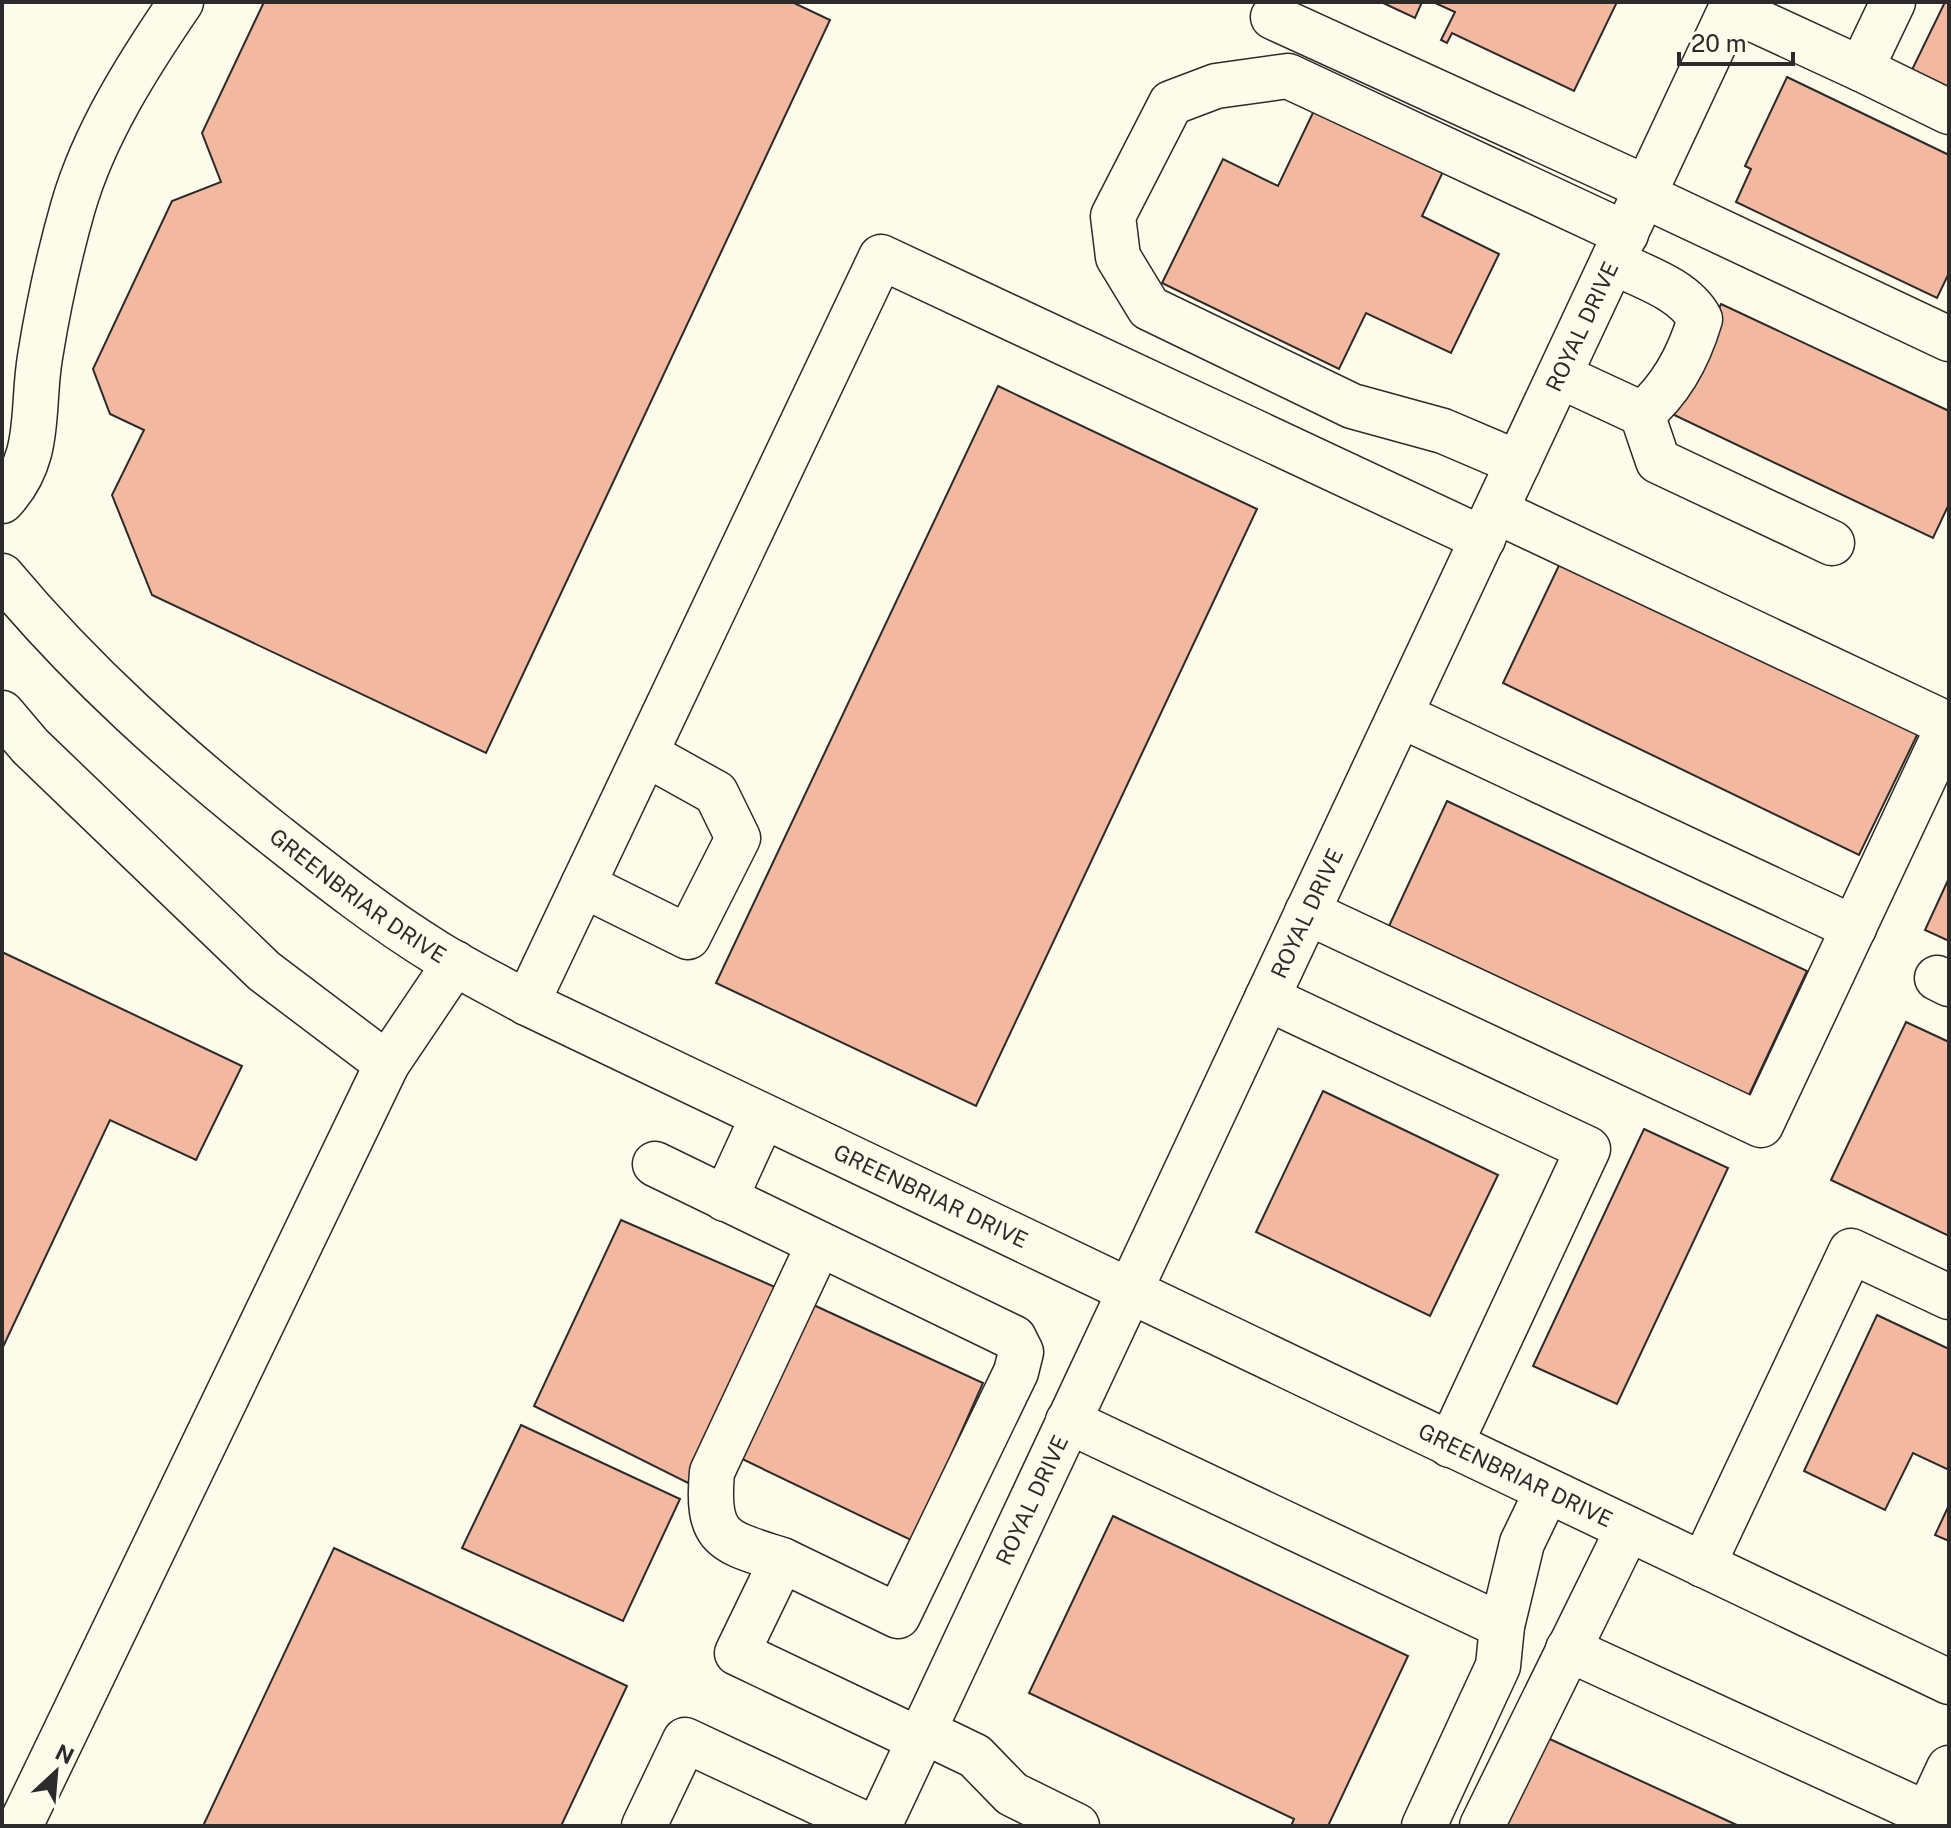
<svg xmlns="http://www.w3.org/2000/svg" width="1951" height="1828" viewBox="0 0 1951 1828" font-family="'Public Sans',sans-serif">
<rect width="100%" height="100%" fill="#fdfbea"/>
<path fill="#f2b8a0" stroke="#2b2b2b" stroke-width="2" d="M264,2H792L830,20L486,753L152,595L112,495L144,430L110,414L93,369L172,201L221,182L202,133Z
M1381,2H1422L1415,18Z
M1433,2H1617L1574,91L1452,33L1447,43L1441,40L1455,12Z
M1945,2H1949V103L1906,82Z
M1787,77L1949,155V273L1937,298L1736,202L1751,169L1745,166Z
M1320,98L1448,161L1422,216L1499,254L1451,353L1366,313L1339,369L1162,283L1223,159L1278,186Z
M1721,304L1949,411V504L1933,538L1670,413Z
M998,386L1257,509L976,1106L716,983Z
M1562,559L1919,731L1859,855L1503,683Z
M1447,801L1807,971L1749,1095L1389,926Z
M1949,878V941L1925,930Z
M2,952L242,1066L196,1160L110,1120L2,1349Z
M1906,1022L1949,1042V1236L1831,1180Z
M1323,1091L1498,1175L1430,1316L1256,1232Z
M1644,1129L1728,1168L1617,1404L1533,1366Z
M621,1220L775,1287L688,1483L534,1406Z
M807,1302L983,1383L913,1541L738,1457Z
M1877,1315L1949,1349V1470L1913,1453L1885,1510L1804,1471Z
M521,1425L680,1499L623,1621L462,1548Z
M1949,1505V1541L1935,1535Z
M1113,1516L1408,1656L1328,1826H1291L1294,1819L1029,1693Z
M334,1548L627,1686L561,1826H203Z
M1541,1735L1739,1826H1499Z"/>
<g fill="none" stroke-linecap="round" stroke-linejoin="round">
<defs>
<g id="minor">
<path d="M1731,9L1861,69L1893,2"/>
<path d="M1273,17L1647,188"/>
<path d="M1861,69L1949,112"/>
<path d="M1643,195L1949,339"/>
<path d="M1560,376L1642,414C1672,389 1689,356 1700,319C1684,289 1643,277 1613,262"/>
<path d="M1642,414L1658,461L1832,543"/>
<path d="M1518,463L1443,431L1352,406L1149,308L1118,257L1113,216L1171,103L1216,86L1288,76L1626,234"/>
<path d="M2,501C43,457 31,411 40,357C48,307 59,256 73,207C94,134 138,65 181,2"/>
<path id="s1" d="M2,576C83,673 176,756 275,835C327,876 380,918 437,953C466,971 497,986 527,1003L1949,1682"/>
<path d="M2,713L30,746L264,971L387,1064"/>
<path d="M1400,715L1854,928"/>
<path d="M583,885L688,937L738,838L716,793L646,754"/>
<path d="M1307,912L1761,1125L1949,725L1496,511"/>
<path d="M1937,978L1949,984"/>
<path d="M1267,998L1588,1149L1450,1445"/>
<path d="M527,1003L881,257L1483,539"/>
<path d="M655,1164L1014,1338L1021,1352L1016,1372L898,1616L782,1560L737,1653L920,1740"/>
<path d="M725,1199L763,1116"/>
<path d="M1068,1421L1502,1626"/>
<path d="M782,1560C723,1541 706,1540 712,1472L819,1244"/>
<path d="M1703,1565L1851,1251L1949,1297"/>
<path d="M1568,1649L1927,1814"/>
<path d="M923,1731L975,1756L1012,1794L1077,1826"/>
<path d="M20,1826L387,1064L455,963"/>
<path d="M644,1826L685,1740L869,1826"/>
<path id="s2" d="M879,1826L1734,2"/>
<path d="M1424,1826L1498,1666L1502,1626L1522,1543L1547,1491"/>
<path d="M1482,1826L1628,1529"/>
<path d="M1922,1826L1949,1768"/>
</g>
</defs>
<use href="#minor" stroke="#2b2b2b" stroke-width="47"/>
<use href="#minor" stroke="#fdfbea" stroke-width="44"/>
</g>
<g text-anchor="middle" dominant-baseline="central" stroke-width="6" stroke-linejoin="round" paint-order="stroke">
<g font-size="22" fill="#2b2b2b" stroke="#fdfbea">
<text stroke="none"><textPath href="#s2" startOffset="1656">ROYAL DRIVE</textPath></text>
<text stroke="none"><textPath href="#s1" startOffset="480">GREENBRIAR DRIVE</textPath></text>
<text stroke="none"><textPath href="#s2" startOffset="1008">ROYAL DRIVE</textPath></text>
<text stroke="none"><textPath href="#s1" startOffset="1128">GREENBRIAR DRIVE</textPath></text>
<text stroke="none"><textPath href="#s1" startOffset="1776">GREENBRIAR DRIVE</textPath></text>
<text stroke="none"><textPath href="#s2" startOffset="360">ROYAL DRIVE</textPath></text>
</g>
</g>
<rect width="1951" height="1828" fill="none" stroke="#2b2b2b" stroke-width="8"/>
<g transform="translate(56 1772) rotate(26)" stroke="#fdfbea" stroke-width="6" paint-order="stroke">
<path d="M0-6L14 30L0 20L-14 30Z" fill="#2b2b2b"/>
<text y="-12" font-size="22" font-weight="bold" text-anchor="middle" fill="#2b2b2b">N</text>
</g>
<path d="M1679 52v12h114v-12" fill="none" stroke="#2b2b2b" stroke-width="4"/>
<text x="1691" y="52" font-size="24" fill="#2b2b2b" stroke="#fdfbea" stroke-width="6" paint-order="stroke">20 m</text>
</svg>
